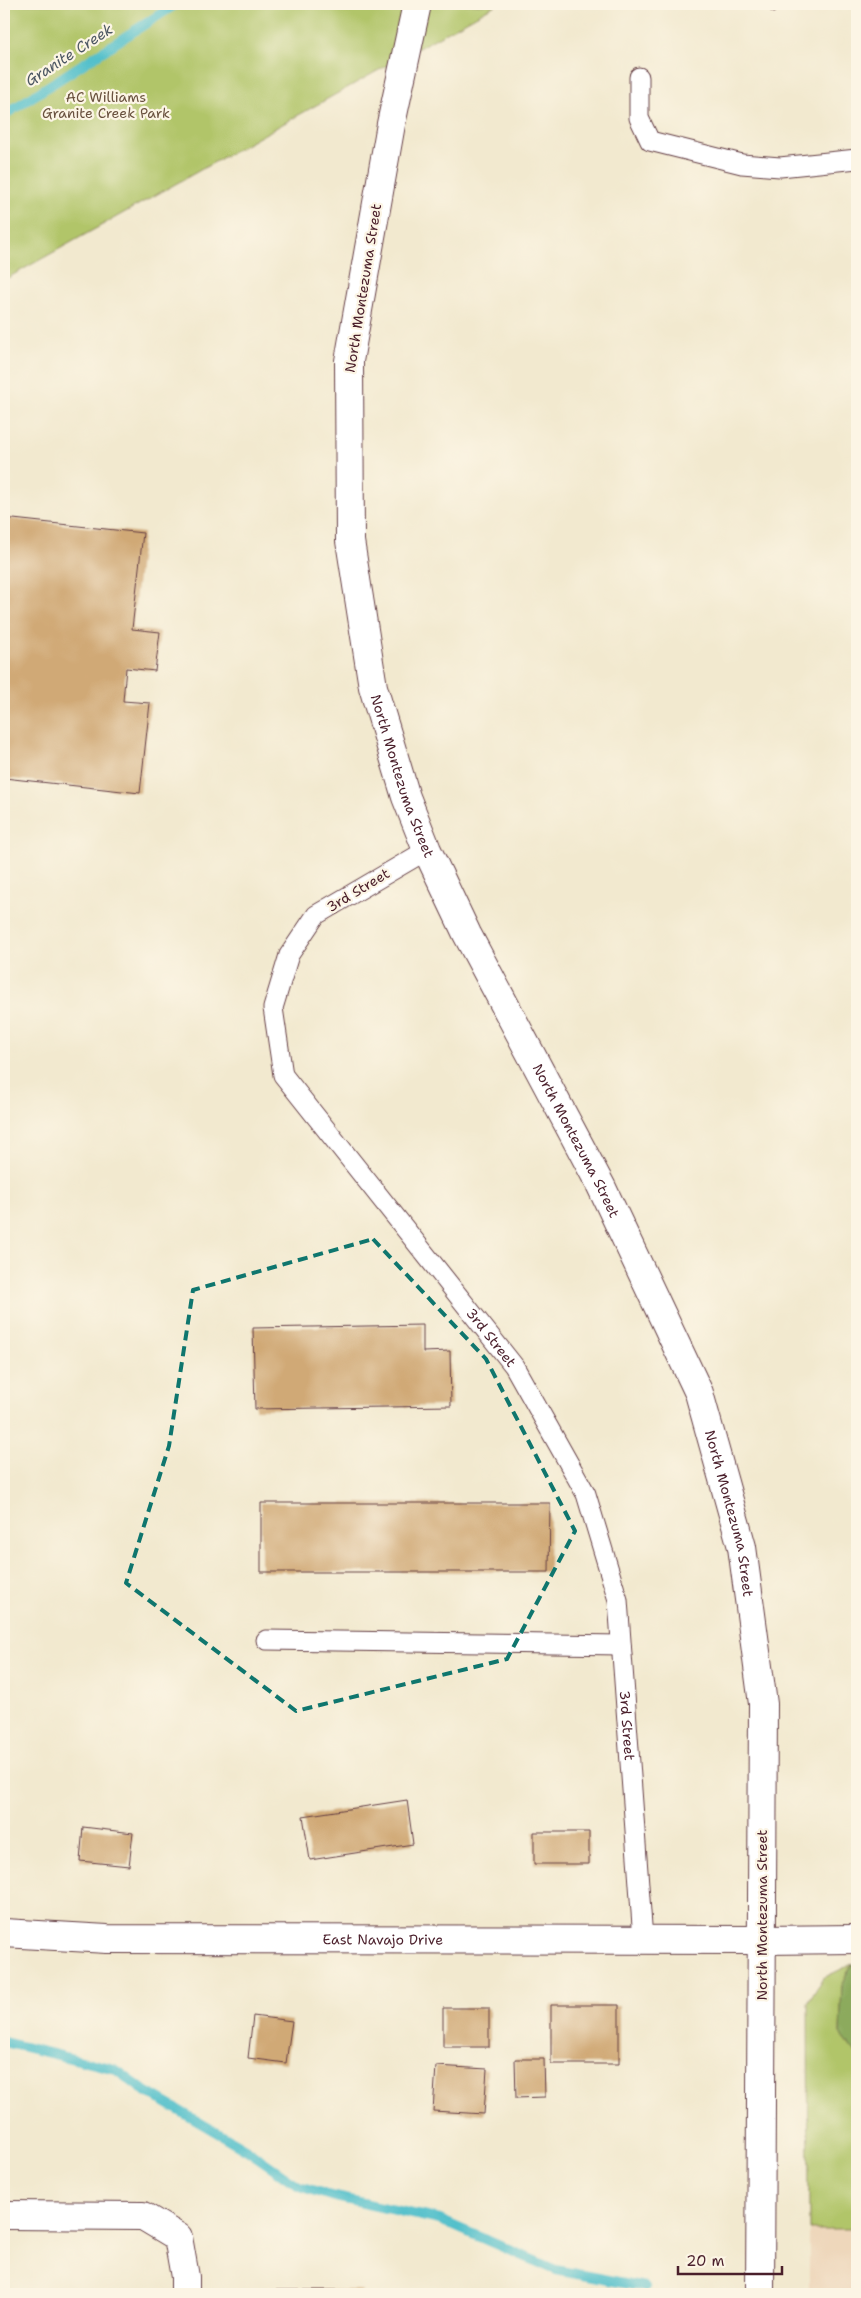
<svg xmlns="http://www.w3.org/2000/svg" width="861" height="2298" viewBox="0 0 861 2298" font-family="'Shantell Sans',sans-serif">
<rect width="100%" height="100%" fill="#fcf5e5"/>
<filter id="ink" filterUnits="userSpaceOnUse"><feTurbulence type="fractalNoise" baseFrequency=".02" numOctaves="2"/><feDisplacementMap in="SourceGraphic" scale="10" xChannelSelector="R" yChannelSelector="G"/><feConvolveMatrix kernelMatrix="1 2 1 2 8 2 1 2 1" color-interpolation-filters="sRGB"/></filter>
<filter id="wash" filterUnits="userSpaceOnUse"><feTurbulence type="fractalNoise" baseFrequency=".0096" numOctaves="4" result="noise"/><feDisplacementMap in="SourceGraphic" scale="20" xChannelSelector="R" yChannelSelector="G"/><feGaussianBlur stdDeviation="1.12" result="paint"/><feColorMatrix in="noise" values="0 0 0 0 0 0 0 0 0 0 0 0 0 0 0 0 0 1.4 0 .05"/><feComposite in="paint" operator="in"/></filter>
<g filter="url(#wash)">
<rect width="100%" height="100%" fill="#f2e9cf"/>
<path fill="#eed7bb" d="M809,2230H857V2294H809Z"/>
<path fill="#b1c569" stroke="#7e724a" d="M4,4H497L4,280Z
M852,1964L842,1984L840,2033L857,2055V2230H809L808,2003L823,1978Z"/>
<path fill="#8caa5d" stroke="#6b6444" d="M852,1964H857V2055L840,2033L842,1984Z"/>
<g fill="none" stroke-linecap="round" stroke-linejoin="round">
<path stroke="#53c0cb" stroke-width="10" d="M4,115L176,4
M4,2042L115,2069L142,2089L247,2150L299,2186L331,2196L440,2220L556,2270L645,2287"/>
</g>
<g id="blocks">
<path fill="#d0a976" d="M759,4H780L774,13Z
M4,518L143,533L132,629L160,632L155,671L126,668L123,701L150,703L140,793L4,778Z
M423,1325V1352L450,1351L451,1406L255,1409L253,1328Z
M261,1503H550L549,1572H261Z
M407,1800L413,1844L310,1860L303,1816Z
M83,1827L133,1833L129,1866L80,1861Z
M534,1832H589V1864H534Z
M551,2005H619V2064H551Z
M443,2008H489V2047H443Z
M253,2016L292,2021L286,2063L248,2058Z
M515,2059H544L545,2097L516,2098Z
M436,2066L487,2069L484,2114L433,2111Z
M267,2290H362V2294H267Z"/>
</g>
</g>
<g filter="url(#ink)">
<use href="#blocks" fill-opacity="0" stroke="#633d44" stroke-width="1"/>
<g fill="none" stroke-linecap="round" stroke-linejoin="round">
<defs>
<g id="service">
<path d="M639,77V118L650,141L742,164L780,167L857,159"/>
<path id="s1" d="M427,850L316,915L289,955L273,1008L283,1075L514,1366L586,1494L618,1600L643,1939"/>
<path d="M266,1640L621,1645"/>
</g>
<g id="minor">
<path id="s2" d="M4,1933L107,1939L762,1940"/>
<path d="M4,2215L143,2216L178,2237L185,2277V2294"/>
</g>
<path id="tertiary" d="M762,1940L857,1939"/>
<g id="primary">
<path id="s3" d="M417,4L391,124L349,361L350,541L373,687L406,797L427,850L467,934L601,1186L699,1393L742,1547L763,1704L760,2294"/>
</g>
</defs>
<use href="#service" stroke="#633d44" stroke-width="21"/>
<use href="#minor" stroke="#633d44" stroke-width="30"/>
<use href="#tertiary" stroke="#633d44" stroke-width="30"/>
<use href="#primary" stroke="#633d44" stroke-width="30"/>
<use href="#service" stroke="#fff" stroke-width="19"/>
<use href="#minor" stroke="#fff" stroke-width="28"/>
<use href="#tertiary" stroke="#fff" stroke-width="28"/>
<use href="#primary" stroke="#fff" stroke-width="28"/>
</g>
</g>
<path fill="none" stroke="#0f766e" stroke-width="4" stroke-dasharray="10 6" stroke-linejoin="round" d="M373,1239L486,1359L575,1531L507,1659L296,1711L126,1583L169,1446L193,1290Z"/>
<g text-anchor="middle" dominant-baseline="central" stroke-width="4.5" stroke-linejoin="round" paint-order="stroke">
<g font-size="14" fill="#69513e" stroke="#fcf5e5">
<text x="106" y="97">AC Williams<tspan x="106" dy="16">Granite Creek Park</tspan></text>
</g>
<g font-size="14" fill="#4a1f2b" stroke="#fcf5e5">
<text transform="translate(363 288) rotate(-81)">North Montezuma Street</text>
<text stroke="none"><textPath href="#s3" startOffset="785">North Montezuma Street</textPath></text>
<text transform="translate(358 890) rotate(-31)">3rd Street</text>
<text stroke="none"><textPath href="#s3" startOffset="1190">North Montezuma Street</textPath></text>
<text stroke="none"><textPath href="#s1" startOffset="635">3rd Street</textPath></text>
<text stroke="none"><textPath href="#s3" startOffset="1595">North Montezuma Street</textPath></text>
<text stroke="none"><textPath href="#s1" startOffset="1055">3rd Street</textPath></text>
<text transform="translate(762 1915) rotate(-90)">North Montezuma Street</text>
<text stroke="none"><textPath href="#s2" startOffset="379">East Navajo Drive</textPath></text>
</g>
<g font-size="15" font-style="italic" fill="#4d5763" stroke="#fcf5e5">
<text transform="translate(69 55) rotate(-33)">Granite Creek</text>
</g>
</g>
<rect width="861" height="2298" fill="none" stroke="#fcf5e5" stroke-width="20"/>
<path d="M678 2266v8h104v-8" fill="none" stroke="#4a1f2b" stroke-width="2.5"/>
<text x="686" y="2266" font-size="15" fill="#4a1f2b" stroke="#fcf5e5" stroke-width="4" paint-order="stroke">20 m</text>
</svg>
